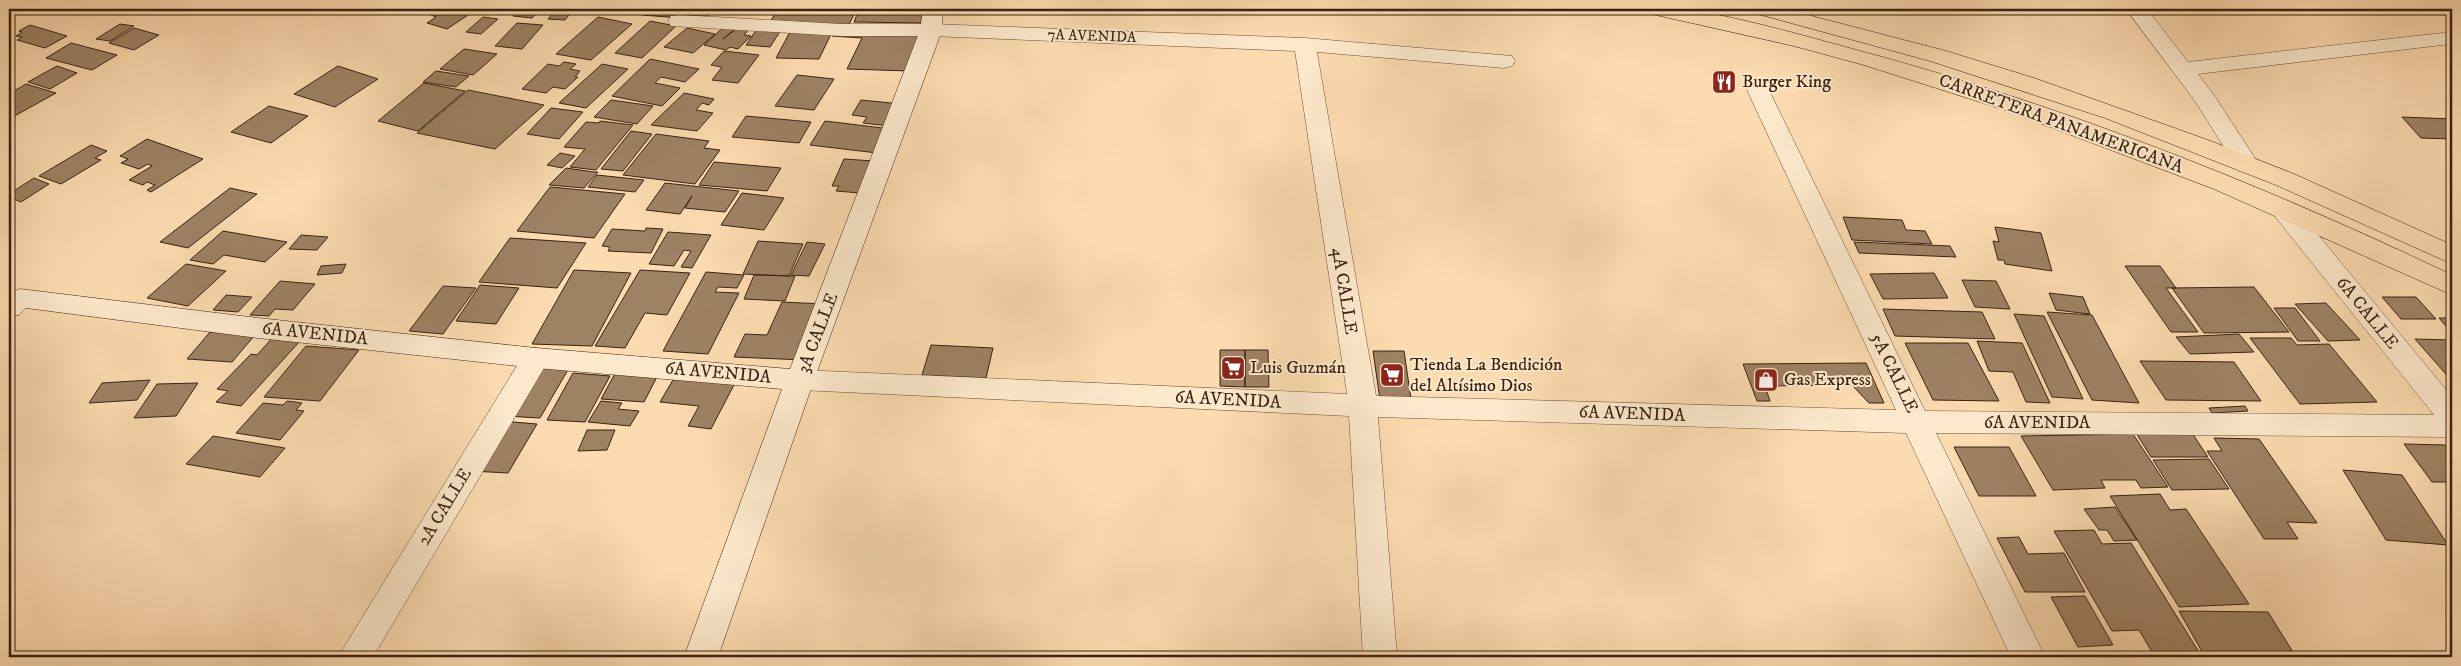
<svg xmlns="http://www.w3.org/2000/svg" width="2461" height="666" viewBox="0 0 2461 666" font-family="'IM FELL DW Pica',serif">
<rect width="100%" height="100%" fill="#fbdbaf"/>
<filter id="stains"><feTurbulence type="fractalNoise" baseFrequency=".004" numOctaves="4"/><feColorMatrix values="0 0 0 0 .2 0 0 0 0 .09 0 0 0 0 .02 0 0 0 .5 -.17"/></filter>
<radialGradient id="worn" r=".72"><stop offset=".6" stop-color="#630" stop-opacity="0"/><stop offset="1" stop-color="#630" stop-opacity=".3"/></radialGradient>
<path fill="#9e8264" stroke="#3a2212" d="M441,9H477L447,29L427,23L436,17L431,15Z
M520,9H541L532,18L513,16Z
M579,9H639L633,14Z
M647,9H700L713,10L705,20L642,15Z
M778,9H857L848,26L770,22Z
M859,9H927L923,23L854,22Z
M556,10L572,11L565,20L548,19Z
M483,17L498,19L481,34L466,32Z
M598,17L632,24L591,60L556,54Z
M650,21L676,26L642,58L615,53Z
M517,23L543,25L522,49L495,46Z
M120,24L134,26L110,41L96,39Z
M727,24L737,27L723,39L740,26L750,28L744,35L751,36L738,49L730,47L726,50L704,45Z
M30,25L67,36L45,48L17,40L22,37L16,36L22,32L19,31Z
M134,28L159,35L134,50L109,43Z
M687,28L715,34L693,53L664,47Z
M757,29L781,30L770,47L746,45Z
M791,30L832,32L819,59L776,58Z
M835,30L926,34L911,71L847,69L862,38L832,36Z
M71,43L117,55L92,70L46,58Z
M464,49L497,54L473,75L440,69Z
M724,51L759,55L738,83L712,80L722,67L711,65Z
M650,59L699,69L685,82L661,77L655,83L680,88L662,106L612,96Z
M564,62L576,64L570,69L580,71L575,77H578L565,89L553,87L546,93L522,89L548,64L559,66Z
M602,64L628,69L586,108L559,103Z
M57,66L77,73L50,89L28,82Z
M338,66L378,79L335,107L294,94Z
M436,71L469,76L456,87L423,82Z
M797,75L834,79L814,110L775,106Z
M424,83L465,91L418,131L378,121Z
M26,84L56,93L9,119V94Z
M468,90L544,105L495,149L417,133Z
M684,93L714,99L709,105L702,103L696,110L713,113L697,131L651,125Z
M611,100L653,106L637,124L594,117Z
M861,100L901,104L889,126L863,123L867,117L852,115Z
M269,106L308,116L271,143L231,132Z
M551,108L583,112L559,139L527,134Z
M746,116L811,122L799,143L732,137Z
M2402,117L2452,119V139L2421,138Z
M600,121L633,125L596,170L570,167L585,149L564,147L586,122L599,123Z
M825,121L891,129L877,153L810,145Z
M631,131L652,134L623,171L601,169Z
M656,134L709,141L704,148L720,150L695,184L623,175Z
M147,139L203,159L151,192L147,190L155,185L147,182L143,185L129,180L152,166L148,164L139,169L121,163L128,159L120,156Z
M91,145L107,151L95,158L101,160L61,184L39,176Z
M560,153L575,156L562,168L547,165Z
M844,159L874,161L860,193L836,191L839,186H832Z
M714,162L781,168L767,191L699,185Z
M566,168L594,172H598L584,188L549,185Z
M597,175L644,180L635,192L588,187Z
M34,178L49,184L21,202L9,197V194Z
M665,183L739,191L725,212L685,208L692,196L680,214L646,210Z
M550,187L625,194L594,238L517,231Z
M230,188L257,194L188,248L160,242Z
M742,193L784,198L764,230L721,225Z
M1843,217L1902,220L1906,230L1925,231L1932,244L1852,240Z
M1995,227L2041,233L2052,271L2005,264L2004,260H1998L1993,241L1999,242Z
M646,228L663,229L651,253L608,251L610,247L602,246L612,229L645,231Z
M223,231L287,242L265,262L224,255L213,264L190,260Z
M668,232L711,235L692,268L681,267L691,251L684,250L674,266L649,264Z
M301,235L328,237L317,250L289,249Z
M510,238L586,243L557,288L479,282Z
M758,241L803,244L789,276L743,274Z
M807,242L825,244L809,276L791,275Z
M1854,242L1950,246L1956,257L1859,253Z
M186,264L226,271L188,306L147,298Z
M346,264L342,273L317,275L321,266Z
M2125,266H2160L2176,288H2166L2198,332H2171Z
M574,270L631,273L592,346L532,344Z
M640,270L690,273L667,315L645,313L625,348L595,346Z
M706,272L744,275L737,288L718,287L715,292L739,293L708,354L663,351Z
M1934,273L1948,298L1883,299L1870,274Z
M754,275L795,276L785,301L744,299Z
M1962,280L1996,281L2010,309L1975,307Z
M280,281L315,284L293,310L275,309L269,316L250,315Z
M480,285L519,288L496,324L456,321Z
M443,286L476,288L443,334L409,331Z
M2254,287L2289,332L2204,333L2172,288Z
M2049,293L2083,297L2090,314L2056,310Z
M226,295L252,297L238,312L213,310Z
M2382,297H2416L2436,319H2401Z
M782,302L826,304L804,360L734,357L745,334L767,335Z
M2326,303L2360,340L2328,341L2295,304Z
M2274,308H2295L2320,341H2298Z
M1883,309L1982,312L1995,339L1895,336Z
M2047,312L2092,315L2139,403L2092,400Z
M2014,314L2044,316L2083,399L2052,397Z
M2439,318H2452V333Z
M210,332L255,335L232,362L187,359Z
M2239,334L2254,352L2190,354L2176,337Z
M274,336L301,340L241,406L216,402L228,391L217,389L251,354L257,355Z
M2250,338H2291L2297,345L2329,344L2377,402L2300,404Z
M2415,339L2452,340V381Z
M1977,341L2022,343L2050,403L2026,402L2013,372L1989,371Z
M1905,343H1968L1999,401L1933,400Z
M931,345L993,348L986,378L922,375Z
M306,346L359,350L320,401L264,397Z
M1220,350H1245V387L1220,386Z
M1245,350H1268L1269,387H1245Z
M1373,351H1404L1411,399L1380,400Z
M2140,361L2234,362L2261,401L2166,400Z
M1866,363L1884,403H1869L1852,385L1765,386L1770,401H1757L1743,364Z
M534,366L569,368L540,418L504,416Z
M617,370L659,373L644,402L601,399Z
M573,373L610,376L585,422L547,420Z
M677,373L737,379L711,429L688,426L699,406L660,402Z
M150,380L137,400L89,403L102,383Z
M198,383L176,416L134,418L157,384Z
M287,401L302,403L296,410L304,411L280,440L236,433L263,403L283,405Z
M601,401L622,403L618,409L639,411L630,426L588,422Z
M2245,406L2248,411L2212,413L2209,408Z
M501,421L537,424L508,473L471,471Z
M587,430H615L607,450L578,451Z
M2136,433H2192L2208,457H2151Z
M2133,434L2168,487L2141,488L2136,480H2101L2105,488L2053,490L2021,436Z
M213,436L285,448L260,477L186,464Z
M2214,438L2259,439L2317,523L2287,522L2298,539H2264L2207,451H2222Z
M2404,444L2445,445L2452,455V482H2432Z
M1954,447H2009L2036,496H1979Z
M2209,459L2229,489L2172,490L2153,460Z
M2343,470L2402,475L2448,545L2386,540Z
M2160,494L2170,510L2186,509L2249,604L2179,607L2110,496Z
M2115,507L2137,540L2114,541L2107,530H2099L2084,509Z
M2094,530L2102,544L2131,543L2202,657H2155L2139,630L2112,631L2054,531Z
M2019,537L2028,554L2064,553L2085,592H2025L1997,538Z
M2085,596L2113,645L2078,647L2051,597Z
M2179,611L2268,612L2296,657H2205Z
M2051,653L2145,655L2146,657H2053Z"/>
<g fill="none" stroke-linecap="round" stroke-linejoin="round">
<defs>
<path id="street" d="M2126,9H2147L2188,62L2442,33L2450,34L2452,40L2450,44L2442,45L2198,74L2216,98L2260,166L2257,171L2248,173L2239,171L2195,101Z
M679,15L841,24H931L1305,38L1512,56L1515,61L1512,66L1504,68L1317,52L1376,396L1896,410L1747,90L1750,85L1758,83L1766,85L1769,90L1925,411L2434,415L2273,214L2270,208L2273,202L2282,200L2291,202L2452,397V437L1936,433L2045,657H2011L1906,433L1378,417L1397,657H1363L1349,416L800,390L790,387L786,380L790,373L800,370L1347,394L1295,51L931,36H841L671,26L668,21L671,16Z
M536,348L546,351L550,358L373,657H338L526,351Z"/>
<path id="secondary" d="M923,9H943L942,30L814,380L718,657H684L782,389L536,368L258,338L26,308L19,315L9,317V293L20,289L258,318L536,348L790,369L920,30Z"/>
<path id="highway" d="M1644,9C1657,9 1672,7 1686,9C1742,18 1798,34 1853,49C2052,102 2247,178 2433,266L2452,275V295L2214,189L2005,110L1864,65L1794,46L1647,13Z
M1751,9H1785L1946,51L2034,78L2208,140L2294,174L2452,245V264L2276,185L2105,118L1930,61L1754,13Z"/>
</defs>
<use href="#street" stroke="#6a5039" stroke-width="1"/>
<use href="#secondary" stroke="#3a2212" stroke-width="1"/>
<use href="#highway" stroke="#3a2212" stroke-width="1"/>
<use href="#street" fill="#fce8cb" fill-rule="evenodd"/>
<use href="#secondary" fill="#fce8cb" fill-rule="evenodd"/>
<use href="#highway" fill="#fbdbaf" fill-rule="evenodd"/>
</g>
<defs>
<symbol id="restaurant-square" viewBox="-11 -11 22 22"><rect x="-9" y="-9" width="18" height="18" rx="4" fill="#8f2418" stroke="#fce8cb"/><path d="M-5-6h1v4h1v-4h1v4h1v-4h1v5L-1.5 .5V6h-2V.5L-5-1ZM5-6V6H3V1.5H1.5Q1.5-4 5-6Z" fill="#fff"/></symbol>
<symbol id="supermarket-square" viewBox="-11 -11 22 22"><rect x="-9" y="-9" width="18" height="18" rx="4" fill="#8f2418" stroke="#fce8cb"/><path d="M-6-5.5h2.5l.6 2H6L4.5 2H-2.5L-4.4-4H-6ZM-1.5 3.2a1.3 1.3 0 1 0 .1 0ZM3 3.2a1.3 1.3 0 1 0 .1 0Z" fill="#fff"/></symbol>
<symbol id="shop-square" viewBox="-11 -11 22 22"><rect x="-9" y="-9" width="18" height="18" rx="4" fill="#8f2418" stroke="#fce8cb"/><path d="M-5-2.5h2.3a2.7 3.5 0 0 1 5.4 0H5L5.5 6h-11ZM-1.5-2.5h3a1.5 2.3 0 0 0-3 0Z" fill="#fff"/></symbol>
</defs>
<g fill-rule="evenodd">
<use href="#restaurant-square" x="1710" y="68" width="28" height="28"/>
<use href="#supermarket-square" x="1219" y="354" width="28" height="28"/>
<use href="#supermarket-square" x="1378" y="361" width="28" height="28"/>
<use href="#shop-square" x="1752" y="366" width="28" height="28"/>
</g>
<g text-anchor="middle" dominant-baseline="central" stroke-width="4" stroke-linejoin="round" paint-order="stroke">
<g font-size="15" fill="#3a2212" stroke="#fce8cb">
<text transform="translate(1092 36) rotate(2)">7A AVENIDA</text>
</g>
<g font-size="18" fill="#3a2212" stroke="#fce8cb" text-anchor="start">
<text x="1742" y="82">Burger King</text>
<text x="1410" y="365">Tienda La Bendición<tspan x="1410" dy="21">del Altísimo Dios</tspan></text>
<text x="1250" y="368">Luis Guzmán</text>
<text x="1784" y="380">Gas Express</text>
</g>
<g font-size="18" fill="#3a2212" stroke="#fce8cb">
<text transform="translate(2061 124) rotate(20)">CARRETERA PANAMERICANA</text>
<text transform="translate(1344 291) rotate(81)">4A CALLE</text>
<text transform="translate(2367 313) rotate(51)">6A CALLE</text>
<text transform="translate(818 333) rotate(-69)">3A CALLE</text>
<text transform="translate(315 334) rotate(6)">6A AVENIDA</text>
<text transform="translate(718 373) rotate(5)">6A AVENIDA</text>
<text transform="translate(1894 373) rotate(64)">5A CALLE</text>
<text transform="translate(1228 400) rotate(3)">6A AVENIDA</text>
<text transform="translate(1632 414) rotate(2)">6A AVENIDA</text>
<text x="2037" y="423">6A AVENIDA</text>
<text transform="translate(445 507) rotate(-59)">2A CALLE</text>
</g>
</g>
<rect width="2461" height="666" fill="none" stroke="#fbdbaf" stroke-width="30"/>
<rect x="10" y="10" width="2441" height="646" fill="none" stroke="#3a2212" stroke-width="2.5"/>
<rect x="15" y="15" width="2431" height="636" fill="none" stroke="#3a2212"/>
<rect width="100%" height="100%" filter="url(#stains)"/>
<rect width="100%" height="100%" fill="url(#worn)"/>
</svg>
